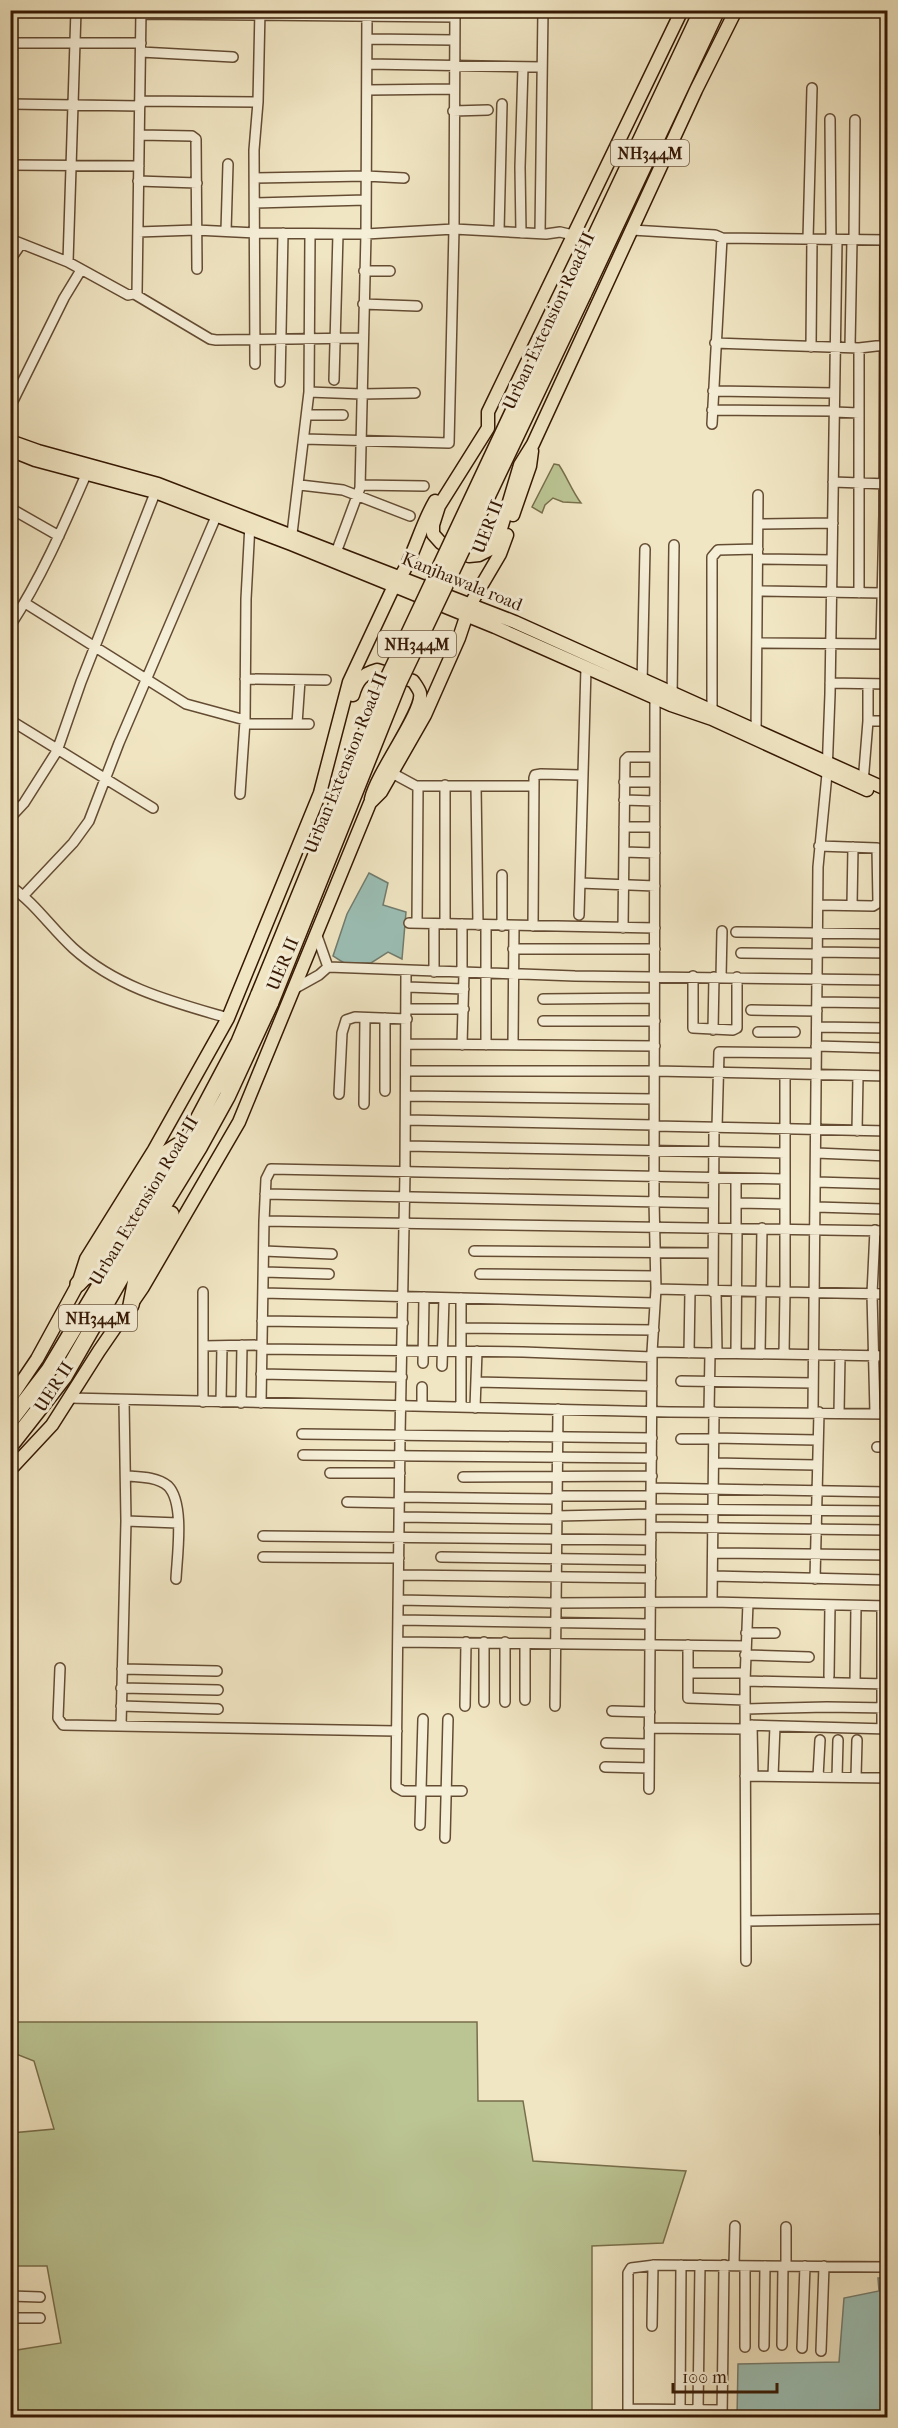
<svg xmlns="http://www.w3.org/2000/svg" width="898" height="2428" viewBox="0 0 898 2428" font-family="'IM FELL French Canon',serif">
<rect width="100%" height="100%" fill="#f1e6c3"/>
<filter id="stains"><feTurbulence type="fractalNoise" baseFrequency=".00333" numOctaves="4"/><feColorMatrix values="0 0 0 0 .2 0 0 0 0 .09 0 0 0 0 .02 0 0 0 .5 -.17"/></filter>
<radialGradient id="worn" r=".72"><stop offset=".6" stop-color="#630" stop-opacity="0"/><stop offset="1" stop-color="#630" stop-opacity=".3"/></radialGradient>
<path fill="#bbc493" stroke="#786e4b" stroke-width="1.5" d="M554,464L559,465C567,477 572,491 581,503L563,502L553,498L545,505L542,513L532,507Z
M11,2022H477L478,2101H523L533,2161L686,2171L663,2243L592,2246V2417H19L11,2397V2351L61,2343L47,2266H11V2133L54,2129L34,2061L11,2052Z"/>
<path fill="#9bbfb5" stroke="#727c6e" stroke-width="1.5" d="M369,873L388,883L383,905L406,912L402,959L388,952L371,963H344L333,956L347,914Z
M878,2278H887V2417H737L738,2364L839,2362L844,2298L879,2291Z"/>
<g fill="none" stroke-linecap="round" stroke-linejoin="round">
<defs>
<path id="minor" d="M141,14L455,17
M368,39L454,40
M10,43H141
M141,52L233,57
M368,64L542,67
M368,90L453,89
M140,101L258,102
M10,104L140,106
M453,111L488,110
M830,119L831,239
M140,135L192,136L196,139L197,269
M10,165L139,166
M255,178L366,176L404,178
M138,181L197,183
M255,203L366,200
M632,230L715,235L722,238L888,240
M226,231L228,164
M499,231L502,104
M138,232L196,230L256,233L366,234L454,229L546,234L560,232L573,235
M521,233L520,167L523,67
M540,233L543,10
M10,239L68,262L128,295L137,293L141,10
M808,239L812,88
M854,240L855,120
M10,260L21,244
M68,262L76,10
M364,271H390
M136,295L210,339L216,340L362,338
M363,304L417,306
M715,343L859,348L885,345
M811,347L812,239
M850,347L852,240
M255,364L254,150L258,102L260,10
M334,380L338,234
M280,382L283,233
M713,391L834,393
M309,392L361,394L415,393
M10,407L64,298L81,270
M712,410L834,411
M834,412L859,413
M307,415H343
M712,424L722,238
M304,439L449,443L454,229L455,10
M833,482L888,484
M300,485L343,490L410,516
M360,485L424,486
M10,508L59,536
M758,524L833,523
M291,542L309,392L310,234
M334,558L360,488L366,234L367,10
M758,559L832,560
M758,591L882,593
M859,593V348
M25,603L186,704L245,720
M10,626C42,577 65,523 88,470
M758,643L885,644
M881,644L884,515L885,240
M245,679L326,680
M830,683L888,684
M642,684L645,549
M672,698L674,545
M712,717V557L718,550L758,549
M10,720L153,808
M868,721H888
M245,724H309
M297,724L300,680
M756,736L758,495
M392,773L416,786H534
M624,782H655
M863,783L868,721V684
M476,786L478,925
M240,794L245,721L246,599L250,524
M624,800L655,801
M10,818L24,803L57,751L81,682L157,488
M624,827H655
M624,852L655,853
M580,883L655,886
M10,886C35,903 51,928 73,948C117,988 173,1002 228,1018
M24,895L73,843L89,821L119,743L218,512
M818,905L873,906L878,903L877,848L819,846
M852,905L853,847
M579,915L586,668
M409,923L655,928
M417,923L418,786
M445,924V785
M502,926V875
M533,926L534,778L535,775L541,774L581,775
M623,928L625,760L628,757H655
M736,932L888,934
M316,933L328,967
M513,949H655
M817,952L888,953
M741,953L817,954
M406,971L405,1173L400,1436L396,1784V1787L403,1791H462
M434,972V924
M462,972V924
M693,976V1028L733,1030L737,1028V977
M721,977L722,931
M407,987L464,989
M292,990L319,975L328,967L575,976L888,980
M543,999L654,998
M817,1002L888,1003
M407,1009H464
M751,1010L817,1011
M543,1021H655
M817,1027L888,1028
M713,1030L714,977
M758,1032H795
M407,1044L655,1046
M513,1044L514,926
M462,1045L464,973
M486,1045V925
M816,1046L888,1048
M406,1071H655L888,1076
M785,1075V1292L888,1294
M385,1091V1018
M339,1094L342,1033L346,1020L355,1017L407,1019
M406,1096L654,1099
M364,1104L365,1018
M406,1120L654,1125
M654,1126L888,1131
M717,1127L719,1052L816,1053
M857,1131L858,1076
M406,1146L785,1153
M816,1153L888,1156
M816,1182L885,1184
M265,1194L713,1203
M736,1203L785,1204
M816,1207L883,1209
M264,1221L888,1231
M736,1229V1179
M875,1230L872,1294L875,1413
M264,1251L332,1254
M474,1251L713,1253
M264,1272L329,1274
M480,1274L655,1276
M656,1289L785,1292L784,1354
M716,1291L717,1353
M203,1292V1402
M713,1292L714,1127
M263,1293L655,1303
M262,1321L403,1323
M461,1328L654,1330
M203,1346L262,1345
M262,1349L523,1352L652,1357
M652,1352L888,1356
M689,1353L690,1291
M736,1353L737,1229
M760,1354L762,1228
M423,1363L424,1297
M442,1366L444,1298
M261,1374L402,1377
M681,1381L813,1383
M476,1382L652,1386
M422,1387V1406
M69,1398L669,1412L888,1414
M221,1402L222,1346
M241,1403L242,1345
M261,1403L264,1221L266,1179L271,1169L785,1179
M461,1407V1298
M475,1408L477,1351
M709,1412L710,1353
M813,1412L818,867L827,774L830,694L837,240
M839,1413L840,1355
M302,1434L652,1438
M714,1438L817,1440
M681,1439H714
M877,1447H888
M303,1455L652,1458
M714,1463L816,1465
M330,1473H400
M127,1476C141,1477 157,1477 168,1486C185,1503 177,1556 176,1579
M463,1477L652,1476
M651,1488L888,1492
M556,1496H651
M400,1497L556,1499
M347,1502L399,1503
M651,1509L888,1511
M556,1516L651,1514
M399,1517L556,1519
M126,1521L178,1523
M651,1527L888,1530
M263,1536L651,1540
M713,1553L888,1555
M263,1557L399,1558
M441,1557L651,1560
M399,1575L651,1578
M713,1576L888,1580
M815,1579L819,1412
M399,1600L555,1603L712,1602L888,1606
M712,1602L714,1412
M399,1620L650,1624
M746,1633H775
M398,1642L746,1646
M688,1645V1698L745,1700
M745,1655L809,1657
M60,1668L58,1718L63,1725L397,1731
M122,1669L217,1671
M688,1673H745
M829,1676L830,1605
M745,1681L888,1684
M855,1683L856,1606
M121,1688L218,1690
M525,1700V1644
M484,1702V1642
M505,1702V1642
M121,1706L218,1709
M465,1706L466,1642
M555,1706L558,1409
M746,1709L827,1707L888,1708
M612,1711L650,1712
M745,1725L888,1729
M752,1725L753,1776
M121,1726L126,1521L124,1400
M649,1728L745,1729
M882,1729V1606
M606,1743L649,1744
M605,1767L649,1768
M745,1776L888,1778
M773,1776L775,1726
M818,1777L820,1740
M837,1777L838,1740
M856,1777L857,1740
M649,1789L652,1352L656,1289L654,1200L655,698
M420,1825L423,1719
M445,1838L448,1719
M746,1921L888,1919
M746,1961L745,1681L748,1603
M885,2133L888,1991
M734,2265L735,2226
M786,2266V2227
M10,2296L40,2297
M10,2318H40
M652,2326L653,2265
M782,2345L783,2266
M764,2346L765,2266
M745,2347V2266
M802,2348L805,2266
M821,2351L824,2266
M628,2409L722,2410
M680,2409L681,2265
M698,2410L700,2265
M628,2418V2273L631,2268L655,2265L888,2267
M722,2418L724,2265"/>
<path id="major" d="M682,10L488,412V428L439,506L433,525V534L441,543L469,556L479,555L489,550L497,542L520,465L533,444L696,90L736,10
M10,441L38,451L158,484L515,622L888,790
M10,450L35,460L155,492L291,544L495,627L671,705L712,719L867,790
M513,515L530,466L532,451
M353,695C357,681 362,674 377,670L413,681C415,684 419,689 420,693C424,711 377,772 371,799
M10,1399L37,1359L78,1284L86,1259L154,1150L228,1018L320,793L349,682L394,586C413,562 419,528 435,501
M10,1470L52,1425L99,1351L143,1287L239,1122L370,803L381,792L425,715L459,638L470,605L500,554L507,535"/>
<path id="highway" d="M571,288L702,10
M583,295L717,10
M78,1284L98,1263L166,1153L185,1141
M131,1305L136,1279L171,1214
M10,1421L49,1370L187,1140L239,1042L259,994
M10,1446L64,1377L146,1234L200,1146L227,1097L271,1002"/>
</defs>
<use href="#minor" stroke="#644c33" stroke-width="12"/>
<use href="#major" stroke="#351803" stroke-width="15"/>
<use href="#highway" stroke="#351803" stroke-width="18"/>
<use href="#minor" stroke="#f6efd8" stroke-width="9"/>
<use href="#major" stroke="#f1e6c3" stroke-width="12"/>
<use href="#highway" stroke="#f1e6c3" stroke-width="15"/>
<defs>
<path id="highway-bridge" d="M259,994L389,676L571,288
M271,1002L399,682L583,295"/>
</defs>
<use href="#highway-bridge" stroke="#351803" stroke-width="18" stroke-linecap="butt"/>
<use href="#highway-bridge" stroke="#f1e6c3" stroke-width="15"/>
</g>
<g text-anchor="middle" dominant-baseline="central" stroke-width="6" stroke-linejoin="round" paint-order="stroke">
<g fill="#f6efd8" stroke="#6f5843" stroke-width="1.5">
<rect x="611" y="140" width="78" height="26" rx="4.5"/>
<rect x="378" y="631" width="78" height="26" rx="4.5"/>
<rect x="59" y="1305" width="78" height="26" rx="4.5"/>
</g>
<g font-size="16" font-weight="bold" fill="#351803">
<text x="650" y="153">NH344M</text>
<text x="417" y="644">NH344M</text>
<text x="98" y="1318">NH344M</text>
</g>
<g font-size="18" fill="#351803" stroke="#f6efd8">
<text transform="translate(549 321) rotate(-65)">Urban Extension Road-II</text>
<text transform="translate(488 527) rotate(-69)">UER II</text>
<text transform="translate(462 582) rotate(22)">Kanjhawala road</text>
<text transform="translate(346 763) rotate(-68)">Urban Extension Road-II</text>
<text transform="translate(283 964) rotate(-67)">UER II</text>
<text transform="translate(144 1201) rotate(-59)">Urban Extension Road-II</text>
<text transform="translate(54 1387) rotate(-57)">UER II</text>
</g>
</g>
<rect width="898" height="2428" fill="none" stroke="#f1e6c3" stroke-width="36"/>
<rect x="12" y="12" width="874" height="2404" fill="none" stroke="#351803" stroke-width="3"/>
<rect x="18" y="18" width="862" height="2392" fill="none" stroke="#351803" stroke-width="1.5"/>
<path d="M673 2383v9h104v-9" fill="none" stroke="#351803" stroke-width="3"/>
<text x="682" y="2383" font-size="18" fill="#351803" stroke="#f6efd8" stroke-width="4.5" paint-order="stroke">100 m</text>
<rect width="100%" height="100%" filter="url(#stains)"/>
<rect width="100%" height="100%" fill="url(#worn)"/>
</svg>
